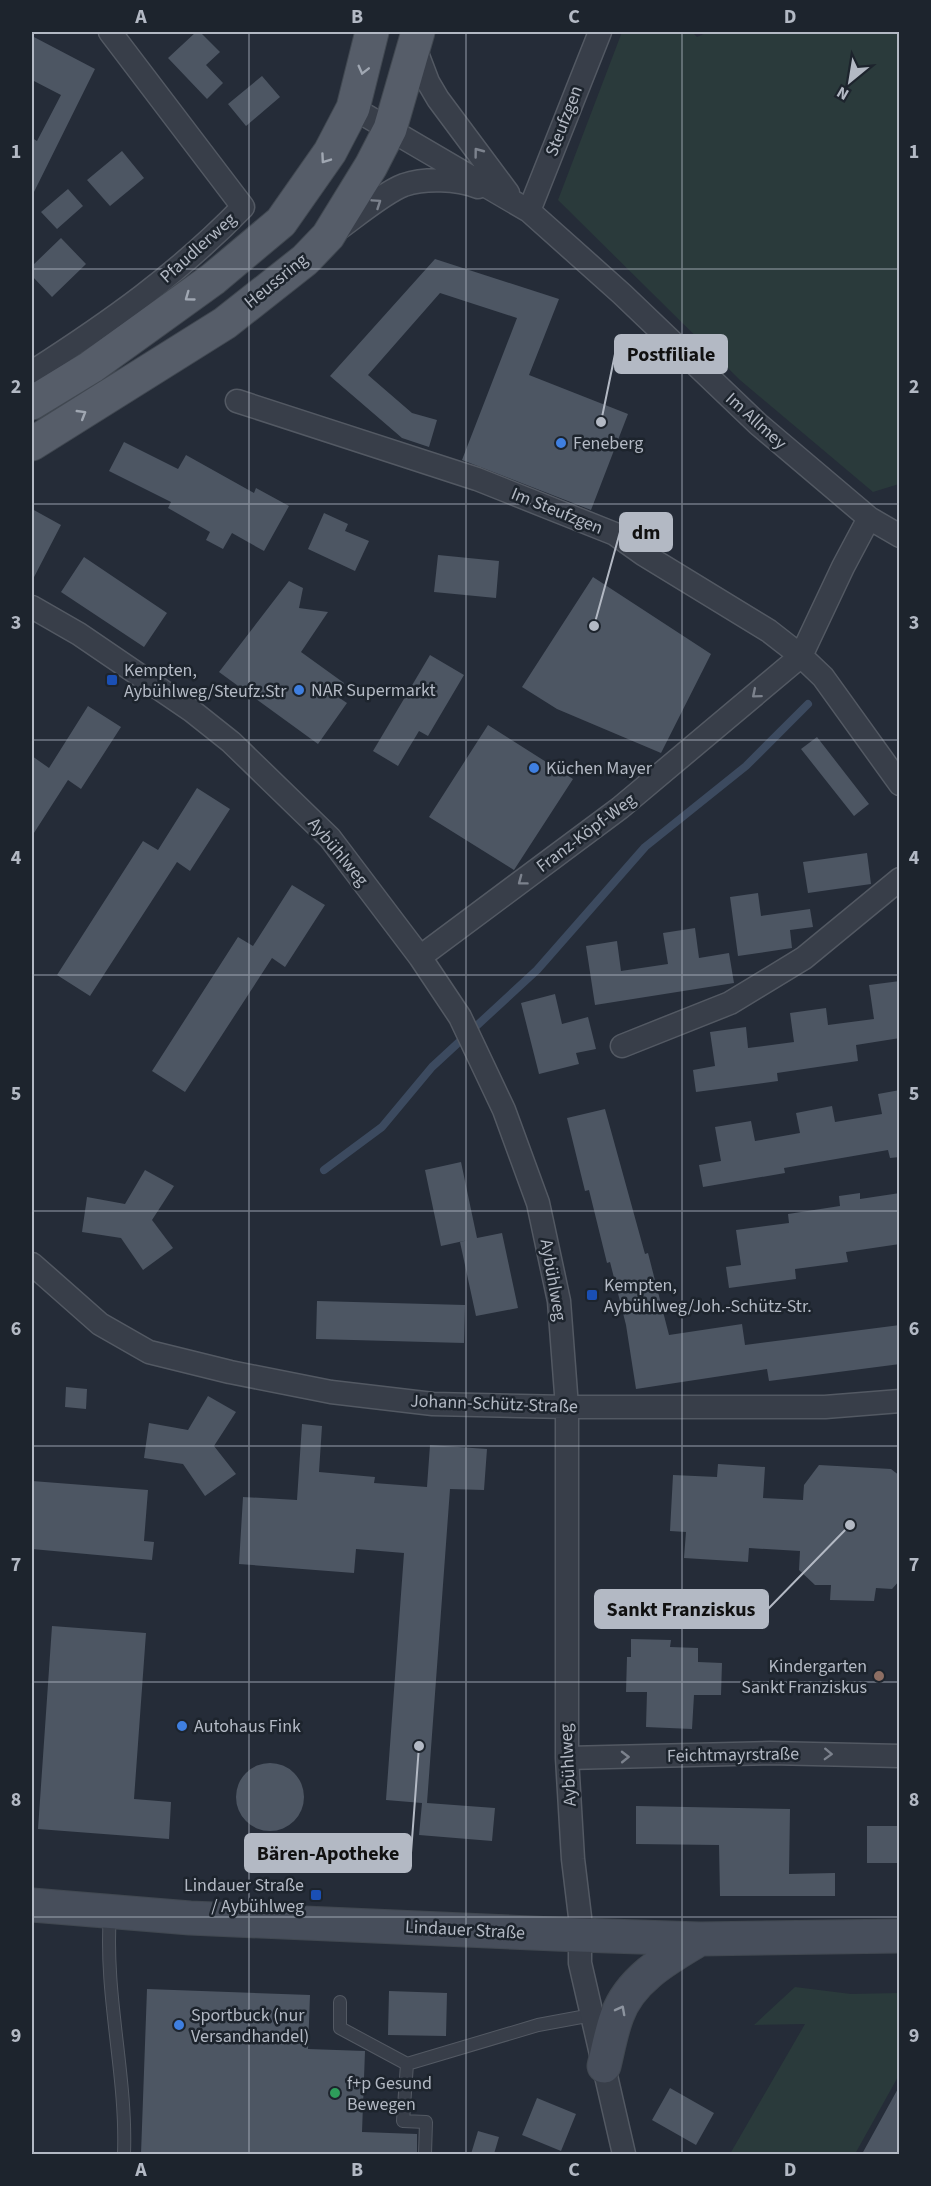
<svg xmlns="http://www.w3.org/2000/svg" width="931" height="2186" viewBox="0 0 931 2186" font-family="'Source Sans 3',sans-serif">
<rect width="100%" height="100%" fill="#252c38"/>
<path fill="#2a3a3b" d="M622,32H692L697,37L708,32H899V484L873,492L740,380L558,200Z
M795,1987L851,1994L899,1993V2075L855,2154H730L805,2024L754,2025Z"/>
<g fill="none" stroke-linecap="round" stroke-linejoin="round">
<path stroke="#3c4a5f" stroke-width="8" d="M324,1170L382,1127L432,1067L537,970L645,847L746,766L808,704"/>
</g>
<path fill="#4d5663" d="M196,32H200L220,52L206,65L223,83L207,99L168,58Z
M32,36L95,69L32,196V138L37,141L61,95L32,80Z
M262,76L280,97L246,126L228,104Z
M122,151L144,178L110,206L87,180Z
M68,189L83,206L57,229L41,212Z
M61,238L86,264L52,297L32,276V266Z
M435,259L559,299L529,375L628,414L591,510L462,460L517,318L440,293L368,375L412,413L437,420L429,447L402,438L330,376Z
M124,442L178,469L186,455L254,493L256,488L289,506L264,551L232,533L223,549L206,540L210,532L168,508L171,502L109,471Z
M32,509L61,525L32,581Z
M324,513L348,524L345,531L369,541L355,571L308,549Z
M438,555L499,561L496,598L434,592Z
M84,557L167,613L144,647L61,592Z
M593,577L711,654L661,753L557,709L522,687Z
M289,581L303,588L299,608L328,612L301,652L344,683L335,695L347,703L318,744L219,672Z
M430,655L464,675L428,736L419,731L398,766L373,751Z
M88,706L121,727L81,789L68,780L32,836V756L49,768Z
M488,725L573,779L514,870L429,817Z
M817,737L869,804L854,816L801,749Z
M197,788L230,809L190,871L177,862L90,996L57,975L143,841L158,850Z
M867,853L871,884L808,893L803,862Z
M292,885L325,905L285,967L272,958L185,1092L152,1071L238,937L253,946Z
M758,893L761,916L810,909L813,927L790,930L792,948L738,956L730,897Z
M695,928L699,958L729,953L734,983L595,1005L586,946L617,941L621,971L668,964L663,933Z
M900,981V1038L856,1045L858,1061L777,1073L778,1081L696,1092L693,1070L715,1066L710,1032L746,1027L748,1048L794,1042L790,1013L826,1008L828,1025L874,1019L869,985Z
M555,994L562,1024L588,1017L596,1049L576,1053L579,1064L539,1074L521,1003Z
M900,1090V1157L890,1158L888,1150L784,1168L785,1173L703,1187L699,1165L721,1161L715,1127L751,1121L755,1141L800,1133L796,1113L832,1106L835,1122L882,1114L878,1094Z
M605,1109L645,1254L648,1253L669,1335L742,1324L745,1345L900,1325V1364L769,1381L767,1369L636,1389L626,1325L610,1262L607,1263L589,1190L585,1191L567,1118Z
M461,1162L477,1238L502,1233L518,1308L476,1316L460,1242L468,1240L441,1246L425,1170Z
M145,1170L174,1186L152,1220L173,1248L143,1270L121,1238L82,1232L87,1197L125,1204Z
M860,1193V1199L900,1193V1244L846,1252L848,1262L795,1269L796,1279L729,1288L726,1267L741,1265L736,1230L789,1223L788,1214L840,1206L839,1196Z
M317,1301L465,1305L464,1343L316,1339Z
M66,1387L87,1389L86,1409L65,1407Z
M208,1396L236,1412L214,1446L236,1474L205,1496L183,1464L144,1458L149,1423L188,1430Z
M302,1424L322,1426L319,1472L375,1477L374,1483L427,1487L430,1445L487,1449L484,1490L450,1489L427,1803L495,1808L492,1841L419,1835L422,1803L386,1800L404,1553L356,1549L354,1573L239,1564L243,1497L297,1500Z
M718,1464L765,1467L763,1498L803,1500L804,1485L819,1465L891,1469L900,1476V1580L892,1589L876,1588L874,1601L830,1600L831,1585H815L799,1570L800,1551L749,1548L748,1562L684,1558L686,1532L670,1531L673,1475L717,1477Z
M32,1481L148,1490L144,1541L154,1542L152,1560L32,1549Z
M52,1626L146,1633L134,1799L171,1802L169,1839L38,1829Z
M631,1639L671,1640L670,1647L698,1648V1662L722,1663L721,1695H694L692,1729L646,1727L647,1692H626L627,1657H631Z
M236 1797a34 34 0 1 1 68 0a34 34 0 1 1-68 0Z
M636,1806L790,1809L789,1874L835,1873V1896H720L719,1845L636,1844Z
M867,1826H900V1863H867Z
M147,1989L310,1995L308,2049L365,2051L362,2132L417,2134V2154H141Z
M389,1991L447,1993L446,2036L388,2035Z
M900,2085V2154H862Z
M670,2088L714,2113L696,2145L652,2120Z
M537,2098L576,2114L561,2151L522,2135Z
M478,2131L499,2137L494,2154H471Z"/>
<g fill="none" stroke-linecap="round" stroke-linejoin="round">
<defs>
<path id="lane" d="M110,1914C104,1995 127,2074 124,2154
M340,2002V2028L407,2064L538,2025L592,2015
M407,2064L403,2121L426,2122L425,2154"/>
<path id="street" d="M415,48L428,82L438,99L508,193
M353,108L529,211L622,294L758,424L869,518L900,536
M529,211L600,32
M337,230C354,218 385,192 404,185C425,178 457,179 478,187
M32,372C110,322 178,274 243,207L110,32
M237,401L477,479L615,534L643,554L769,631L801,656L823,677L900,784
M32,607L79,634L192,711L231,742L330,838L420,957L460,1017L504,1110L538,1203L559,1301L567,1407V1758L573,1859L580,1917V1963L624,2154
M420,957L620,808L801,656L843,567L869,518
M622,1046L730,1003L804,958L900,879
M32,1264L100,1324L149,1352L230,1372L331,1392L433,1404L567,1407H825L900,1401
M567,1758L770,1753L900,1756"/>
<path id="secondary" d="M32,1905L190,1918L579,1935L700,1939L900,1936
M604,2066C608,2050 611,2032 617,2016C630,1979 668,1958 700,1939"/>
<path id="primary" d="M32,403L91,367L213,279L281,222L330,152L353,108L372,32
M32,444L225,323L305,260L328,236L371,166L390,129L418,32"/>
</defs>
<use href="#lane" stroke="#535963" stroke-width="14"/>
<use href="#street" stroke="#535963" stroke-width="25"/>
<use href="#secondary" stroke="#414851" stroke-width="35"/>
<use href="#primary" stroke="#414851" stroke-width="35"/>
<use href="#lane" stroke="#383e49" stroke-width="12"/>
<use href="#street" stroke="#383e49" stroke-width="22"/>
<use href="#secondary" stroke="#474e5b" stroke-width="33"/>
<use href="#primary" stroke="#565d69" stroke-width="33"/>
</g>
<defs><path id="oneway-chevron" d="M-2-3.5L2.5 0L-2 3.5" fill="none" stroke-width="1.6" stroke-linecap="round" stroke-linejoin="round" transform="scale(1.5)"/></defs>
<g stroke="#a0a7b2">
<use href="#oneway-chevron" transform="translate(363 70) rotate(104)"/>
<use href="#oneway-chevron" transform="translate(325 159) rotate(125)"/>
<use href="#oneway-chevron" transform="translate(189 297) rotate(144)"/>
<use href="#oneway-chevron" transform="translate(82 414) rotate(-31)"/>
</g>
<g stroke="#7c828d">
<use href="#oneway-chevron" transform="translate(478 152) rotate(-127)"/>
<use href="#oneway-chevron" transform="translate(377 203) rotate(-34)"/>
<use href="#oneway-chevron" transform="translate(756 694) rotate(140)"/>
<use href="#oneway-chevron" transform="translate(522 881) rotate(143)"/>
<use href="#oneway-chevron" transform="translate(828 1754) rotate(2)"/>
<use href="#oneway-chevron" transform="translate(625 1757) rotate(-1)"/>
</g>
<use stroke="#8d949f" href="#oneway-chevron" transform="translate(621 2010) rotate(-62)"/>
<path fill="none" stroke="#b3b9c4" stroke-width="1.5" stroke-opacity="0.55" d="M249,32V2154M466,32V2154M682,32V2154M32,269H900M32,504H900M32,740H900M32,975H900M32,1211H900M32,1446H900M32,1682H900M32,1917H900"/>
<g fill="#3f7fe0" stroke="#1d242d" stroke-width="2">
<circle cx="561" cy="443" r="6"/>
<circle cx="299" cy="690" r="6"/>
<circle cx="534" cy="768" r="6"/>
<circle cx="182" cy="1726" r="6"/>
<circle cx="179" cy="2025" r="6"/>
</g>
<g fill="#1a4fb4" stroke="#1d242d" stroke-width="2">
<rect x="106" y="674" width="12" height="12" rx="3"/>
<rect x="586" y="1289" width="12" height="12" rx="3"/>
<rect x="310" y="1889" width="12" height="12" rx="3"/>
</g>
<circle fill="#8d6e63" stroke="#1d242d" stroke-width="2" cx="879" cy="1676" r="6"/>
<circle fill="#2e9e5b" stroke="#1d242d" stroke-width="2" cx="335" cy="2093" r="6"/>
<g text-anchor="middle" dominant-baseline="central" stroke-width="5" stroke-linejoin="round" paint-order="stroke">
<g font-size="18" fill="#b3b9c4" stroke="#1d242d">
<text transform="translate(564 121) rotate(-69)">Steufzgen</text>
<text transform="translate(198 248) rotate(-42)">Pfaudlerweg</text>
<text transform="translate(276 281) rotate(-39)">Heussring</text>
<text transform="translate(756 421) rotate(42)">Im Allmey</text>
<text transform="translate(557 511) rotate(22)">Im Steufzgen</text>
<text transform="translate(586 833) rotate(-37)">Franz-Köpf-Weg</text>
<text transform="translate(338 852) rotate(50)">Aybühlweg</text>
<text transform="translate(553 1280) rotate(80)">Aybühlweg</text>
<text transform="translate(494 1404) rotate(2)">Johann-Schütz-Straße</text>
<text transform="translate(733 1755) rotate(-1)">Feichtmayrstraße</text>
<text transform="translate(568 1765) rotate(-93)">Aybühlweg</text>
<text transform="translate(465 1930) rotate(3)">Lindauer Straße</text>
</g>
<g font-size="18" fill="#b3b9c4" stroke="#1d242d" text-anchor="start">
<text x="573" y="443">Feneberg</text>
<text x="124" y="670">Kempten,<tspan x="124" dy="21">Aybühlweg/Steufz.Str</tspan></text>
<text x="311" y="690">NAR Supermarkt</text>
<text x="546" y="768">Küchen Mayer</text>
<text x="604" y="1285">Kempten,<tspan x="604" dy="21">Aybühlweg/Joh.-Schütz-Str.</tspan></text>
<text x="867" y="1666" text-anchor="end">Kindergarten<tspan x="867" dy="21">Sankt Franziskus</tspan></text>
<text x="194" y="1726">Autohaus Fink</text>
<text x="304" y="1885" text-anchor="end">Lindauer Straße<tspan x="304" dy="21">/ Aybühlweg</tspan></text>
<text x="191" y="2015">Sportbuck (nur<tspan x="191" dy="21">Versandhandel)</tspan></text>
<text x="347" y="2083">f+p Gesund<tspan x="347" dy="21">Bewegen</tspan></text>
</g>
</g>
<path fill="none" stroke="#b3b9c4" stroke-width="2" d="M601 422L615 354M594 626L620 532M850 1525L768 1609M419 1746L411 1853"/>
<g fill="#b3b9c4" stroke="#1d242d" stroke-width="2">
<circle cx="601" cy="422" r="6"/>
<circle cx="594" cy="626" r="6"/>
<circle cx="850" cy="1525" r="6"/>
<circle cx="419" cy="1746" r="6"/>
</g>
<g fill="#b3b9c4" stroke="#b3b9c4" stroke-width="2">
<rect x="615" y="335" width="112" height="38" rx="6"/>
<rect x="620" y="513" width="52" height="38" rx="6"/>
<rect x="595" y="1590" width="173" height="38" rx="6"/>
<rect x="245" y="1834" width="166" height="38" rx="6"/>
</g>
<g font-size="20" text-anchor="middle" font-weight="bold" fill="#111">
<text x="671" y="361">Postfiliale</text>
<text x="646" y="539">dm</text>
<text x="681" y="1616">Sankt Franziskus</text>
<text x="328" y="1860">Bären-Apotheke</text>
</g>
<rect width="931" height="2186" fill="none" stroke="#1d242d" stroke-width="66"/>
<g transform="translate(850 81) rotate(210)" stroke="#1d242d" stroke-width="4.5" paint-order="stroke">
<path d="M0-4.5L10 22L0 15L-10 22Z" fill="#b3b9c4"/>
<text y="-9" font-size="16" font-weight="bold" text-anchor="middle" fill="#b3b9c4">N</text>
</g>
<rect x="33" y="33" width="865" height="2120" fill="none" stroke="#b3b9c4" stroke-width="2"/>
<g font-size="20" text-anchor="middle" font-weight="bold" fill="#b3b9c4">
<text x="141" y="23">A</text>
<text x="357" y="23">B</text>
<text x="574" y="23">C</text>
<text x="790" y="23">D</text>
<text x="16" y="158">1</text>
<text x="914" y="158">1</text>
<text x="16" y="393">2</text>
<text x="914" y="393">2</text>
<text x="16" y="629">3</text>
<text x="914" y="629">3</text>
<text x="16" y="864">4</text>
<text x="914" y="864">4</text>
<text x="16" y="1100">5</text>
<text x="914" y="1100">5</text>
<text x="16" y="1335">6</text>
<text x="914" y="1335">6</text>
<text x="16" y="1571">7</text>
<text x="914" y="1571">7</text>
<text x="16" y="1806">8</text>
<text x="914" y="1806">8</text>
<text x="16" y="2042">9</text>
<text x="914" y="2042">9</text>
<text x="141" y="2176">A</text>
<text x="357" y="2176">B</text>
<text x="574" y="2176">C</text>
<text x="790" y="2176">D</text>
</g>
</svg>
